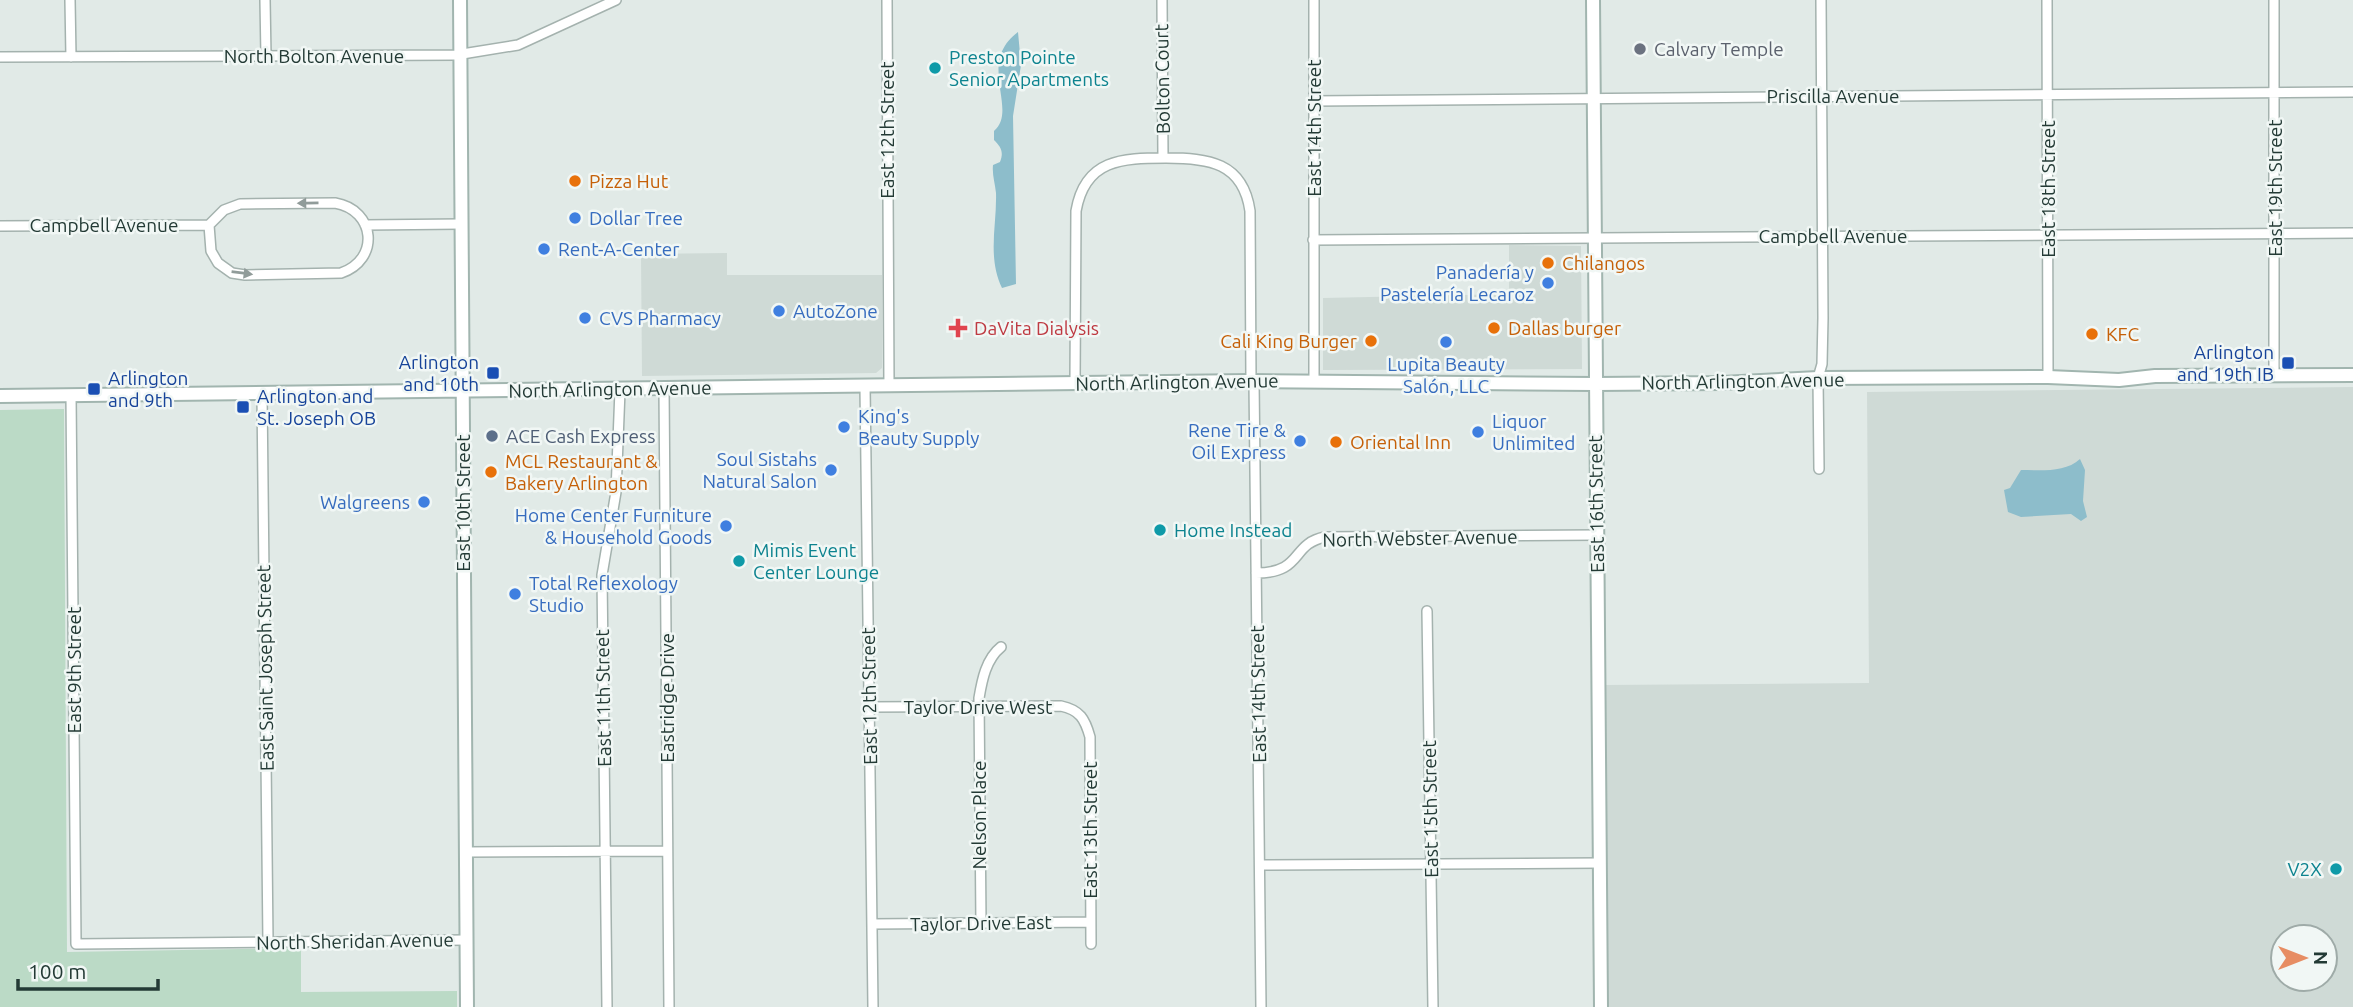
<svg xmlns="http://www.w3.org/2000/svg" width="2353" height="1007" viewBox="0 0 2353 1007" font-family="Ubuntu,sans-serif">
<rect width="100%" height="100%" fill="#e1eae7"/>
<path fill="#cfdad6" fill-rule="evenodd" d="M1509,245L1581,246L1582,369L1323,370V298L1509,294Z
M727,253V275H882V368L876,373L642,376L641,254Z
M2353,387V1007H1608L1604,685L1869,683L1867,392ZM2283,937H2325V979H2283Z"/>
<path fill="#bbdac6" d="M64,409L67,952L301,948V992L457,991V1007H0V410Z"/>
<path fill="#8dbdcb" d="M1018,32L1021,65L1013,116L1016,284L1002,288C987,256 997,226 996,193C995,183 992,175 993,165L1000,162C1004,152 1001,147 994,140V131C1019,110 976,63 1018,32Z
M2080,459L2085,470L2083,501L2087,517L2081,521L2071,514L2021,517L2008,512L2004,490L2010,488L2021,470C2040,470 2065,473 2080,459Z"/>
<g fill="none" stroke-linecap="round" stroke-linejoin="round">
<defs>
<path id="street" d="M70,0L71,57
M265,0L266,56
M887,0L889,385
M1162,0L1163,158
M1314,0V381
M2047,0L2048,377
M2274,0V375
M0,57L456,55L518,45L616,0
M1313,101L2353,92
M365,225L461,224
M0,226L209,225L224,210L240,204L335,203C376,210 380,260 341,273L245,275L232,273L218,263L211,251L209,225
M1313,240L2353,233
M1254,381L1261,1007
M1075,383L1076,211C1085,159 1122,158 1166,158C1208,158 1243,162 1250,211L1251,381
M865,386L873,1007
M664,388L669,1007
M262,394L268,942
M71,395L76,944L466,940
M1819,469L1818,378L1822,364L1823,318L1821,0
M1256,573C1304,573 1290,544 1325,537L1597,535
M1427,611L1433,1007
M869,707L1061,706C1080,710 1085,719 1090,737L1091,944
M466,852L667,851
M1260,865L1600,863
M981,923L979,698C982,680 986,659 1001,647
M872,924L1090,922
M607,1007L602,575L616,492L620,390"/>
<path id="secondary" d="M460,0L467,1007
M1593,0L1601,1007
M0,396L1251,381L1595,384L1722,383L1818,378L2048,377L2119,380L2155,376L2353,375"/>
</defs>
<use href="#street" stroke="#a4b2ae" stroke-width="12"/>
<use href="#secondary" stroke="#a1b5af" stroke-width="16"/>
<use href="#street" stroke="#fff" stroke-width="9"/>
<use href="#secondary" stroke="#fff" stroke-width="12"/>
</g>
<defs><path id="oneway-solid" d="M-6-.8H1V-3.2L6.5 0L1 3.2V.8H-6Z" transform="scale(1.75)"/></defs>
<g fill="#919c9a">
<use href="#oneway-solid" transform="translate(308 203) rotate(179)"/>
<use href="#oneway-solid" transform="translate(242 273) rotate(7)"/>
</g>
<circle fill="#6b7280" stroke="#f1f7f5" stroke-width="2.5" cx="1640" cy="49" r="7"/>
<g fill="#0f9aa8" stroke="#f1f7f5" stroke-width="2.5">
<circle cx="935" cy="68" r="7"/>
<circle cx="1160" cy="530" r="7"/>
<circle cx="739" cy="561" r="7"/>
<circle cx="2336" cy="869" r="7"/>
</g>
<g fill="#e8710a" stroke="#f1f7f5" stroke-width="2.5">
<circle cx="575" cy="181" r="7"/>
<circle cx="1548" cy="263" r="7"/>
<circle cx="1494" cy="328" r="7"/>
<circle cx="2092" cy="334" r="7"/>
<circle cx="1371" cy="341" r="7"/>
<circle cx="1336" cy="442" r="7"/>
<circle cx="491" cy="472" r="7"/>
</g>
<g fill="#3f7fe0" stroke="#f1f7f5" stroke-width="2.5">
<circle cx="575" cy="218" r="7"/>
<circle cx="544" cy="249" r="7"/>
<circle cx="1548" cy="283" r="7"/>
<circle cx="779" cy="311" r="7"/>
<circle cx="585" cy="318" r="7"/>
<circle cx="1446" cy="342" r="7"/>
<circle cx="844" cy="427" r="7"/>
<circle cx="1478" cy="432" r="7"/>
<circle cx="1300" cy="441" r="7"/>
<circle cx="831" cy="470" r="7"/>
<circle cx="424" cy="502" r="7"/>
<circle cx="726" cy="526" r="7"/>
<circle cx="515" cy="594" r="7"/>
</g>
<path fill="#e0444e" stroke="#f1f7f5" stroke-width="2.5" d="M954.5 317.5h7v7h7v7h-7v7h-7v-7h-7v-7h7z"/>
<g fill="#1a4fb4" stroke="#f1f7f5" stroke-width="2.5">
<rect x="2281" y="356" width="14" height="14" rx="3.5"/>
<rect x="486" y="366" width="14" height="14" rx="3.5"/>
<rect x="87" y="382" width="14" height="14" rx="3.5"/>
<rect x="236" y="400" width="14" height="14" rx="3.5"/>
</g>
<circle fill="#5c6f8a" stroke="#f1f7f5" stroke-width="2.5" cx="492" cy="436" r="7"/>
<g text-anchor="middle" dominant-baseline="central" stroke-width="5" stroke-linejoin="round" paint-order="stroke">
<g font-size="19" fill="#5b616d" stroke="#f1f7f5" text-anchor="start">
<text x="1654" y="49">Calvary Temple</text>
</g>
<g font-size="19" fill="#233a35" stroke="#f1f7f5">
<text x="314" y="56">North Bolton Avenue</text>
<text transform="translate(1162 79) rotate(-91)">Bolton Court</text>
<text x="1833" y="96">Priscilla Avenue</text>
<text transform="translate(1314 128) rotate(-90)">East 14th Street</text>
<text transform="translate(887 130) rotate(-90)">East 12th Street</text>
<text transform="translate(2275 188) rotate(-90)">East 19th Street</text>
<text transform="translate(2048 189) rotate(-90)">East 18th Street</text>
<text x="104" y="225">Campbell Avenue</text>
<text x="1833" y="236">Campbell Avenue</text>
<text transform="translate(1743 381) rotate(-1)">North Arlington Avenue</text>
<text transform="translate(1177 382) rotate(-1)">North Arlington Avenue</text>
<text transform="translate(610 389) rotate(-1)">North Arlington Avenue</text>
<text transform="translate(463 503) rotate(-90)">East 10th Street</text>
<text transform="translate(1596 504) rotate(-91)">East 16th Street</text>
<text transform="translate(1420 538) rotate(-1)">North Webster Avenue</text>
<text transform="translate(265 668) rotate(-91)">East Saint Joseph Street</text>
<text transform="translate(74 670) rotate(-90)">East 9th Street</text>
<text transform="translate(1258 694) rotate(-91)">East 14th Street</text>
<text transform="translate(869 696) rotate(-91)">East 12th Street</text>
<text transform="translate(603 698) rotate(-91)">East 11th Street</text>
<text transform="translate(667 698) rotate(-90)">Eastridge Drive</text>
<text x="978" y="707">Taylor Drive West</text>
<text transform="translate(1430 809) rotate(-91)">East 15th Street</text>
<text transform="translate(979 815) rotate(-90)">Nelson Place</text>
<text transform="translate(1090 830) rotate(-90)">East 13th Street</text>
<text transform="translate(981 923) rotate(-1)">Taylor Drive East</text>
<text transform="translate(355 941) rotate(-1)">North Sheridan Avenue</text>
</g>
<g font-size="19" fill="#0d838f" stroke="#f1f7f5" text-anchor="start">
<text x="949" y="57">Preston Pointe<tspan x="949" dy="22">Senior Apartments</tspan></text>
<text x="1174" y="530">Home Instead</text>
<text x="753" y="550">Mimis Event<tspan x="753" dy="22">Center Lounge</tspan></text>
<text x="2322" y="869" text-anchor="end">V2X</text>
</g>
<g font-size="19" fill="#c56008" stroke="#f1f7f5" text-anchor="start">
<text x="589" y="181">Pizza Hut</text>
<text x="1562" y="263">Chilangos</text>
<text x="1508" y="328">Dallas burger</text>
<text x="2106" y="334">KFC</text>
<text x="1357" y="341" text-anchor="end">Cali King Burger</text>
<text x="1350" y="442">Oriental Inn</text>
<text x="505" y="461">MCL Restaurant &amp;<tspan x="505" dy="22">Bakery Arlington</tspan></text>
</g>
<g font-size="19" fill="#366cbe" stroke="#f1f7f5" text-anchor="start">
<text x="589" y="218">Dollar Tree</text>
<text x="558" y="249">Rent-A-Center</text>
<text x="1534" y="272" text-anchor="end">Panadería y<tspan x="1534" dy="22">Pastelería Lecaroz</tspan></text>
<text x="793" y="311">AutoZone</text>
<text x="599" y="318">CVS Pharmacy</text>
<text x="1446" y="364" text-anchor="middle">Lupita Beauty<tspan x="1446" dy="22">Salón, LLC</tspan></text>
<text x="858" y="416">King's<tspan x="858" dy="22">Beauty Supply</tspan></text>
<text x="1492" y="421">Liquor<tspan x="1492" dy="22">Unlimited</tspan></text>
<text x="1286" y="430" text-anchor="end">Rene Tire &amp;<tspan x="1286" dy="22">Oil Express</tspan></text>
<text x="817" y="459" text-anchor="end">Soul Sistahs<tspan x="817" dy="22">Natural Salon</tspan></text>
<text x="410" y="502" text-anchor="end">Walgreens</text>
<text x="712" y="515" text-anchor="end">Home Center Furniture<tspan x="712" dy="22">&amp; Household Goods</tspan></text>
<text x="529" y="583">Total Reflexology<tspan x="529" dy="22">Studio</tspan></text>
</g>
<g font-size="19" fill="#be3a42" stroke="#f1f7f5" text-anchor="start">
<text x="974" y="328">DaVita Dialysis</text>
</g>
<g font-size="19" fill="#164399" stroke="#f1f7f5" text-anchor="end">
<text x="2274" y="352">Arlington<tspan x="2274" dy="22">and 19th IB</tspan></text>
<text x="479" y="362">Arlington<tspan x="479" dy="22">and 10th</tspan></text>
<text x="108" y="378" text-anchor="start">Arlington<tspan x="108" dy="22">and 9th</tspan></text>
<text x="257" y="396" text-anchor="start">Arlington and<tspan x="257" dy="22">St. Joseph OB</tspan></text>
</g>
<g font-size="19" fill="#4e5e75" stroke="#f1f7f5" text-anchor="start">
<text x="506" y="436">ACE Cash Express</text>
</g>
</g>
<g transform="translate(2304 958) rotate(90)"><circle r="33" fill="#f1f7f5" stroke="#9faba8" stroke-width="2"/>
<path d="M0-5L12 26L0 18L-12 26Z" fill="#e78d63"/>
<text y="-10" font-size="19" font-weight="bold" text-anchor="middle" fill="#233a35">N</text>
</g>
<path d="M18 979v10h140v-10" fill="none" stroke="#233a35" stroke-width="3.5"/>
<text x="28" y="979" font-size="21" fill="#233a35" stroke="#f1f7f5" stroke-width="5" paint-order="stroke">100 m</text>
</svg>
